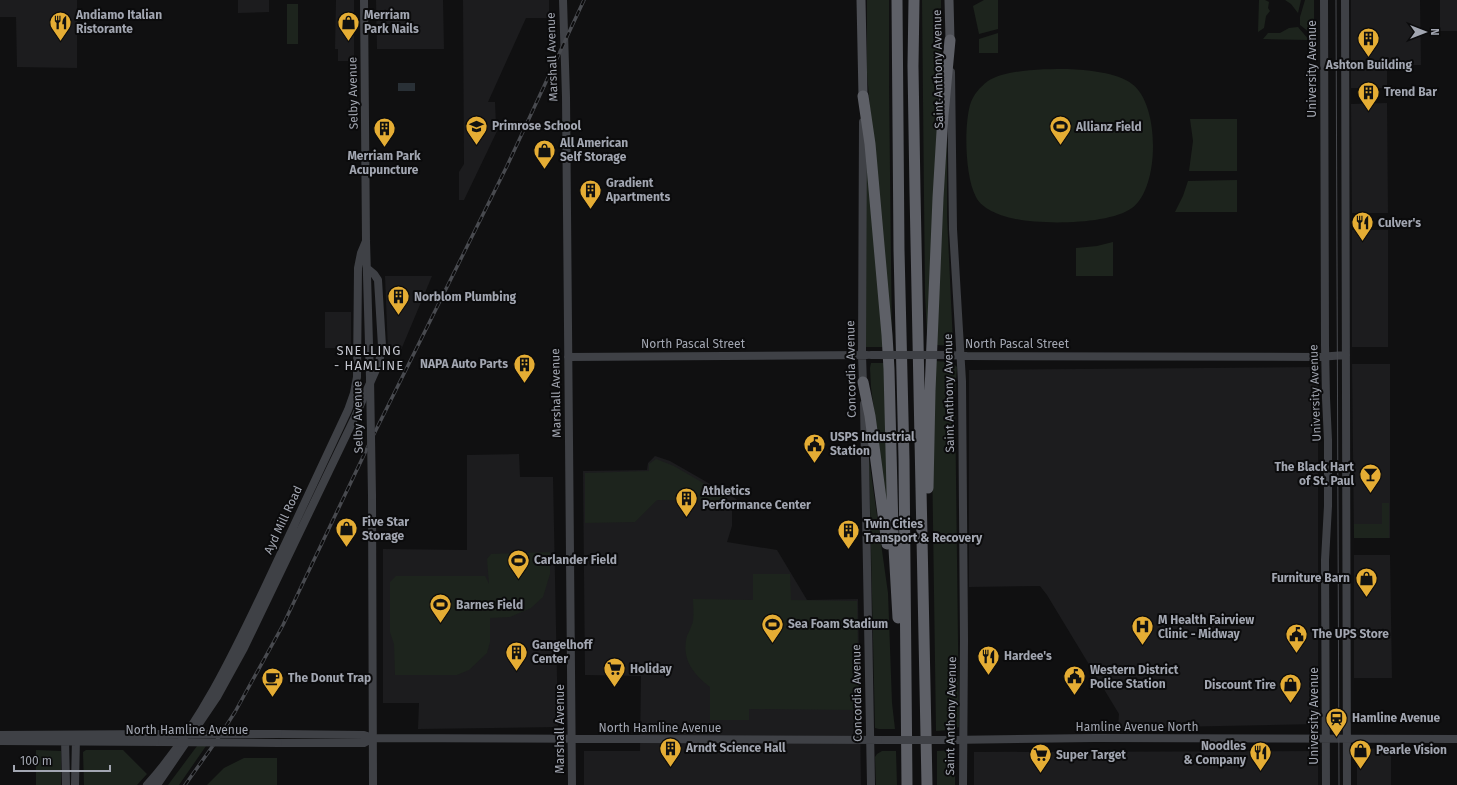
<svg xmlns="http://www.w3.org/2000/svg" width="1457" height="785" viewBox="0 0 1457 785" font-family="'Fira Sans',sans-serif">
<rect width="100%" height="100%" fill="#101011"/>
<path fill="#1c1c1e" d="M0,0H77V68L17,67L16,17H0Z
M238,0H269V12L238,13Z
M336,0H354V61H338V49H335Z
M376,0H443L444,49H377Z
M463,0H549V18H526L488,102H495L496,125L499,127L464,200H459V172L464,164Z
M1351,0H1420L1421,65H1387V88H1351Z
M1440,0H1457V31H1440Z
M1387,103L1388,213H1352L1351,104Z
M1352,230H1388V347H1352Z
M385,276H432L398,357L388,351Z
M325,312H351V348H325Z
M1352,364H1390V538H1354Z
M1318,367V724L1118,728L1119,714L1047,595L1040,586L969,587V370Z
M519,454L520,477H553L558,727L418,729L419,703H383V549L467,550V455Z
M655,456L670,461L738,500L732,510V526L727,542L777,550L807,600L858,599L861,785H584V751H640L641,676L585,675L583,471L647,470L648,463Z
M1354,555H1390L1392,678H1354Z
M1391,748V785H1357V749Z
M1318,751V785H974V752Z"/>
<path fill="#1d241d" d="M867,0H889V86L892,344H890L867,73Z
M922,0H941V42L929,336L927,335L925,295Z
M984,0H998V29L979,34L973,6Z
M1259,0H1265L1269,2L1268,8L1270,11L1266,16L1264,28L1258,32Z
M1285,0H1301L1298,13L1291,4Z
M1305,0H1314V36L1300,25V17Z
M287,4H298V44H287Z
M1298,27L1309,40L1263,39L1268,33H1280L1289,28Z
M998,33V53H979V39Z
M1068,69C1086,70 1117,72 1132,84C1160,104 1160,188 1132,208C1109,225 1038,225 1011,218C999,215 982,209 976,197C965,177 964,127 970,105C973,95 980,87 988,81C1007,69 1046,69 1068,69Z
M947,118V216L953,343L952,346L936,345Z
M1190,119H1237V171H1189L1193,141Z
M866,146L884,347H866Z
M1237,180V212H1175L1183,196L1188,181Z
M1113,242V276H1076V248L1097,246Z
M935,361L951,362L957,367L955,394L959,725V727L949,730L936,731L932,453Z
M871,363H887V509L871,387L870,368Z
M656,459L674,466L727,497L723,503L718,501L657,500L635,522L585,523V473L649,471V464Z
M869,459L888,593L892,703L895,729H879L875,728Z
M1382,503H1389V538H1354V524H1382Z
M550,552V574L543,597L531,608L510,617L490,618V642L487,653L469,670L457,675H395L394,644L390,632V582L396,576H485L489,584L487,559L491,554Z
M753,574H790L791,600L857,601L859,710L749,709V720H710V687C693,674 681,659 687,636C689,631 692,626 693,621C694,614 693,606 693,599L753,600Z
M197,746H206L179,785H168Z
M36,750L61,751V785H36Z
M86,750H123L147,774L137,785H84L83,752Z
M953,750L955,753V785H937V751Z
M882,751H896L897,785H876L875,757L877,754Z
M244,758H277V785H207L224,768Z"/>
<path fill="#293036" d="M398,83H415V91H398Z"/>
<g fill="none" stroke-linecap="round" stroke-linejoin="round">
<path stroke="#3f4146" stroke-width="8" d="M364,0L366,241L370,378
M563,0L566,97L572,785
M1324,0L1325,345L1326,398L1328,440V506L1325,560L1326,785
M1345,0L1347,785
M951,72L953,229L962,381L964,640L963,785
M863,122L862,355L863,386
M949,355L967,356L1318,357L1346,355
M568,357L867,355
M864,404L871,785
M372,496L373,785
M192,734L217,697L244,648L354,419L379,363L382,346L378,280L374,274L368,269
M278,734L364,735L373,738L885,740
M0,735L161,734
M65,737L66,785
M948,740L1095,738L1457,739
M0,741L162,742
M278,743H364L373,738
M75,785L76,738
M147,785C199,727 234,653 267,583C294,525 321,467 348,410L354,393L357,377L358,268L361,253L366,241
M157,785L185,744"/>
<path stroke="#4d4f55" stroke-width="9" d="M861,0L863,96
M949,0L950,40"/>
<path stroke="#5e6067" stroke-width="11" d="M897,0L899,250L904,459L907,785
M914,0L913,66L915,192L927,785
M863,96L870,144L887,335L889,369L893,531L898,618
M863,382L870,416L887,544
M928,488L930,391L938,198L943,115L950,40"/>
<path stroke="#484a4f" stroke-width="1" d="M1336,0L1339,785"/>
<defs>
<path id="rail" d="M185,785L217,740L235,712L283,625L372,438L507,166L584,0"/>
</defs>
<use href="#rail" stroke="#484a4f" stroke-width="3.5"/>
<use href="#rail" stroke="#0b0b0c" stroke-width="2" stroke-dasharray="6" stroke-linecap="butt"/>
<path stroke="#3f4146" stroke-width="8" d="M871,355H949
M370,378L372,496
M161,734H278
M885,740H948
M162,742L278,743"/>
</g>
<defs>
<symbol id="restaurant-pin" viewBox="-11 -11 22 30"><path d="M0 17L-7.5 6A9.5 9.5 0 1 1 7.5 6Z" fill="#e5ad34" stroke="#0b0b0c"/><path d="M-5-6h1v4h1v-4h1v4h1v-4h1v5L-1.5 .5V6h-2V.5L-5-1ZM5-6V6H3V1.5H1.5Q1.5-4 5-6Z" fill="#111"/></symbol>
<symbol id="shop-pin" viewBox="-11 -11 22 30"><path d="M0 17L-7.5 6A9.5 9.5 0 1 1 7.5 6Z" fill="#e5ad34" stroke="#0b0b0c"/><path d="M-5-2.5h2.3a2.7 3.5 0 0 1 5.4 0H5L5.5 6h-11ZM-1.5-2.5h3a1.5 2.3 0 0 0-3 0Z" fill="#111"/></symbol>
<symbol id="building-pin" viewBox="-11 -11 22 30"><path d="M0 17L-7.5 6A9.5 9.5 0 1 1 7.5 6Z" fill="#e5ad34" stroke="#0b0b0c"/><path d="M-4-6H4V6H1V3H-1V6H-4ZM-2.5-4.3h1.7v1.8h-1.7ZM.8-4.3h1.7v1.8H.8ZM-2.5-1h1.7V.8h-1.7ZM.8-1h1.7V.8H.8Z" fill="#111"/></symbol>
<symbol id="school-pin" viewBox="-11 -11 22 30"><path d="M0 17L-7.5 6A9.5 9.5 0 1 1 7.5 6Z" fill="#e5ad34" stroke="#0b0b0c"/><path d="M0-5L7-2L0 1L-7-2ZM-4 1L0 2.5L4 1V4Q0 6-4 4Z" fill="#111"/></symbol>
<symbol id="stadium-pin" viewBox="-11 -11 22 30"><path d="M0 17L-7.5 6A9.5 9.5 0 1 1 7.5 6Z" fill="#e5ad34" stroke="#0b0b0c"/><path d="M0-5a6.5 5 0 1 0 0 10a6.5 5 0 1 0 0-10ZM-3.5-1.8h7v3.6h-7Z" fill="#111"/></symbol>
<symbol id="civic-pin" viewBox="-11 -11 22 30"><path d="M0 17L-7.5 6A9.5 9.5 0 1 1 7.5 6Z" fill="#e5ad34" stroke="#0b0b0c"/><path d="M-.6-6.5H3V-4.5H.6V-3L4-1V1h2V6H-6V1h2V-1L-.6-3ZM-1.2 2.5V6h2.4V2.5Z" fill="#111"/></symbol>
<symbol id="bar-pin" viewBox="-11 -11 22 30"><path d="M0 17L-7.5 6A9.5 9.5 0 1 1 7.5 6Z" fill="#e5ad34" stroke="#0b0b0c"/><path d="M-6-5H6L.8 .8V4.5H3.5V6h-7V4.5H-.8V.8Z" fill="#111"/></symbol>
<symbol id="hospital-pin" viewBox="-11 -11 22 30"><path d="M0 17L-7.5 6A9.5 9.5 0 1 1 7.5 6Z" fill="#e5ad34" stroke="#0b0b0c"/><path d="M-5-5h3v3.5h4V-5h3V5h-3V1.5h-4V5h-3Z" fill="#111"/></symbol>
<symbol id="supermarket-pin" viewBox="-11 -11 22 30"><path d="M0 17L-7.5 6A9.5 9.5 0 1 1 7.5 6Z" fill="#e5ad34" stroke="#0b0b0c"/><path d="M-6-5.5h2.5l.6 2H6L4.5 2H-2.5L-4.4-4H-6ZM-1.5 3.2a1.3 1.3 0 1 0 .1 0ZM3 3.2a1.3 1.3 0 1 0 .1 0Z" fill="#111"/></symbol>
<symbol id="cafe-pin" viewBox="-11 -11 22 30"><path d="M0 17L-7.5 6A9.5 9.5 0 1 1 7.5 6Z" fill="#e5ad34" stroke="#0b0b0c"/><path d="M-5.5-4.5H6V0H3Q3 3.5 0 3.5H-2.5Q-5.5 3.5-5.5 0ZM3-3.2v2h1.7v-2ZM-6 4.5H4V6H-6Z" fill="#111"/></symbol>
<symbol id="station-pin" viewBox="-11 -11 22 30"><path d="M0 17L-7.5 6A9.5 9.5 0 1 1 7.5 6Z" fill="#e5ad34" stroke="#0b0b0c"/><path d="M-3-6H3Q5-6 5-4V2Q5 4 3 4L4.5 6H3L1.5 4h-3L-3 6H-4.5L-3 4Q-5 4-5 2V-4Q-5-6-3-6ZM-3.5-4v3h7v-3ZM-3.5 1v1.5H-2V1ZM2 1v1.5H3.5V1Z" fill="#111"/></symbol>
</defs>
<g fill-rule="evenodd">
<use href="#restaurant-pin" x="48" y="10" width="25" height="34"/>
<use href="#shop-pin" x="336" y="10" width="25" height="34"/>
<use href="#building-pin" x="1356" y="26" width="25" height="34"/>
<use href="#building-pin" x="1356" y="80" width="25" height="34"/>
<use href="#school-pin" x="464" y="114" width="25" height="34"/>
<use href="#stadium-pin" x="1048" y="114" width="25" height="34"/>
<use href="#building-pin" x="372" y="116" width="25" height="34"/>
<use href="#shop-pin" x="532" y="138" width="25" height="34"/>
<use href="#building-pin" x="578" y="178" width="25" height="34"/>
<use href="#restaurant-pin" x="1350" y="210" width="25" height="34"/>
<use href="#building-pin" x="386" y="284" width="25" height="34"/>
<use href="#building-pin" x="512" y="352" width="25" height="34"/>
<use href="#civic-pin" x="802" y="432" width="25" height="34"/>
<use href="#bar-pin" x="1358" y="462" width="25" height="34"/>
<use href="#building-pin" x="674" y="486" width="25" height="34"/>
<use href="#shop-pin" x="334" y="516" width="25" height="34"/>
<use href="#building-pin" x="836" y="518" width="25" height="34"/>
<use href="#stadium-pin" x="506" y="548" width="25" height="34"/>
<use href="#shop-pin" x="1354" y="566" width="25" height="34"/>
<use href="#stadium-pin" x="428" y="592" width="25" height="34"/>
<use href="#stadium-pin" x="760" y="612" width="25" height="34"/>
<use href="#hospital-pin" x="1130" y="614" width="25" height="34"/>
<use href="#civic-pin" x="1284" y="622" width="25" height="34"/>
<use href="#building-pin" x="504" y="640" width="25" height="34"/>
<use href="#restaurant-pin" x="976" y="644" width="25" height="34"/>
<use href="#supermarket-pin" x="602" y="656" width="25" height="34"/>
<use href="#civic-pin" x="1062" y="664" width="25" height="34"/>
<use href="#cafe-pin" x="260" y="666" width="25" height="34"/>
<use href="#shop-pin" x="1278" y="672" width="25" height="34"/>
<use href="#station-pin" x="1324" y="706" width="25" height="34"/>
<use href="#building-pin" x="658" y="736" width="25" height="34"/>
<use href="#shop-pin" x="1348" y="738" width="25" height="34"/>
<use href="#restaurant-pin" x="1248" y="740" width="25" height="34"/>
<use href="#supermarket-pin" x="1028" y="742" width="25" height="34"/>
</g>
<g text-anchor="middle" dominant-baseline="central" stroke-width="4" stroke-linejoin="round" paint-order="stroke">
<g font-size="12" font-weight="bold" fill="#a2a6b1" stroke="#0b0b0c" text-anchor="start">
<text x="76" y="15">Andiamo Italian<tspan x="76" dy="14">Ristorante</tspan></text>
<text x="364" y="15">Merriam<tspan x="364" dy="14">Park Nails</tspan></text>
<text x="1369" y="65" text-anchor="middle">Ashton Building</text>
<text x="1384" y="92">Trend Bar</text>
<text x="492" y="126">Primrose School</text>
<text x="1076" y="127">Allianz Field</text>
<text x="560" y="143">All American<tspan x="560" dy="14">Self Storage</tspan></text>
<text x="384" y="156" text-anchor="middle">Merriam Park<tspan x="384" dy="14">Acupuncture</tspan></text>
<text x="606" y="183">Gradient<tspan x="606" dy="14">Apartments</tspan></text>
<text x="1378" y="223">Culver's</text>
<text x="414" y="297">Norblom Plumbing</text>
<text x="508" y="364" text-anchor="end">NAPA Auto Parts</text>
<text x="830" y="437">USPS Industrial<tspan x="830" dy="14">Station</tspan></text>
<text x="1354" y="467" text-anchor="end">The Black Hart<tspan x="1354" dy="14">of St. Paul</tspan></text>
<text x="702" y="491">Athletics<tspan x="702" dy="14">Performance Center</tspan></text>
<text x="362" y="522">Five Star<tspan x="362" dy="14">Storage</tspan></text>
<text x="864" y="524">Twin Cities<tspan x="864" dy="14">Transport &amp; Recovery</tspan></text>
<text x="534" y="560">Carlander Field</text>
<text x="1350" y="578" text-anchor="end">Furniture Barn</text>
<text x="456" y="605">Barnes Field</text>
<text x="1158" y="620">M Health Fairview<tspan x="1158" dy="14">Clinic - Midway</tspan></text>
<text x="788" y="624">Sea Foam Stadium</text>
<text x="1312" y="634">The UPS Store</text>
<text x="532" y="645">Gangelhoff<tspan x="532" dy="14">Center</tspan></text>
<text x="1004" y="656">Hardee's</text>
<text x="630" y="669">Holiday</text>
<text x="1090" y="670">Western District<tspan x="1090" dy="14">Police Station</tspan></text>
<text x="288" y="678">The Donut Trap</text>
<text x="1276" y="685" text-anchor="end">Discount Tire</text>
<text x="1352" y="718">Hamline Avenue</text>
<text x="1246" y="746" text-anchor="end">Noodles<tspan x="1246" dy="14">&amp; Company</tspan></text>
<text x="686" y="748">Arndt Science Hall</text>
<text x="1376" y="750">Pearle Vision</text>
<text x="1056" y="755">Super Target</text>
</g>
<g font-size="12" fill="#a2a6b1" stroke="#0b0b0c">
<text transform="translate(552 57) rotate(-92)">Marshall Avenue</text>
<text transform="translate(938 69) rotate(-91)">Saint Anthony Avenue</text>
<text transform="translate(1312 69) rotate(-90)">University Avenue</text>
<text transform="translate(353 93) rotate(-91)">Selby Avenue</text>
<text x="693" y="344">North Pascal Street</text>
<text x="1017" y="344">North Pascal Street</text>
<text transform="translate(851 369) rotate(-91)">Concordia Avenue</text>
<text transform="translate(556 393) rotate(-91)">Marshall Avenue</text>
<text transform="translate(949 393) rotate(-91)">Saint Anthony Avenue</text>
<text transform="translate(1315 393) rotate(-92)">University Avenue</text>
<text transform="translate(358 417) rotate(-91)">Selby Avenue</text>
<text transform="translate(283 520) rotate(-65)">Ayd Mill Road</text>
<text transform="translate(857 693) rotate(-91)">Concordia Avenue</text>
<text transform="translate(951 716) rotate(-89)">Saint Anthony Avenue</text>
<text transform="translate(1314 716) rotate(-90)">University Avenue</text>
<text x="1137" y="727">Hamline Avenue North</text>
<text x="660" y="728">North Hamline Avenue</text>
<text transform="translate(560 729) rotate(-90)">Marshall Avenue</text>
<text x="187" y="730">North Hamline Avenue</text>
</g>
<g font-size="13" letter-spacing="1" fill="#c3c5ce" stroke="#0b0b0c">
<text x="369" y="350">SNELLING<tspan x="369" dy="15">- HAMLINE</tspan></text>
</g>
</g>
<g transform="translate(1425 32) rotate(90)" stroke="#0b0b0c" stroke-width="3" paint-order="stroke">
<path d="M0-3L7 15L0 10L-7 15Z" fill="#a2a6b1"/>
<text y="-6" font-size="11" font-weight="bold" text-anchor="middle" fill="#a2a6b1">N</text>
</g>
<path d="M14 765v6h96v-6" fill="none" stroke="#a2a6b1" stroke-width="2"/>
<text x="20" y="765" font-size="12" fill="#a2a6b1" stroke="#0b0b0c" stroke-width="3" paint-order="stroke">100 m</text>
</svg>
